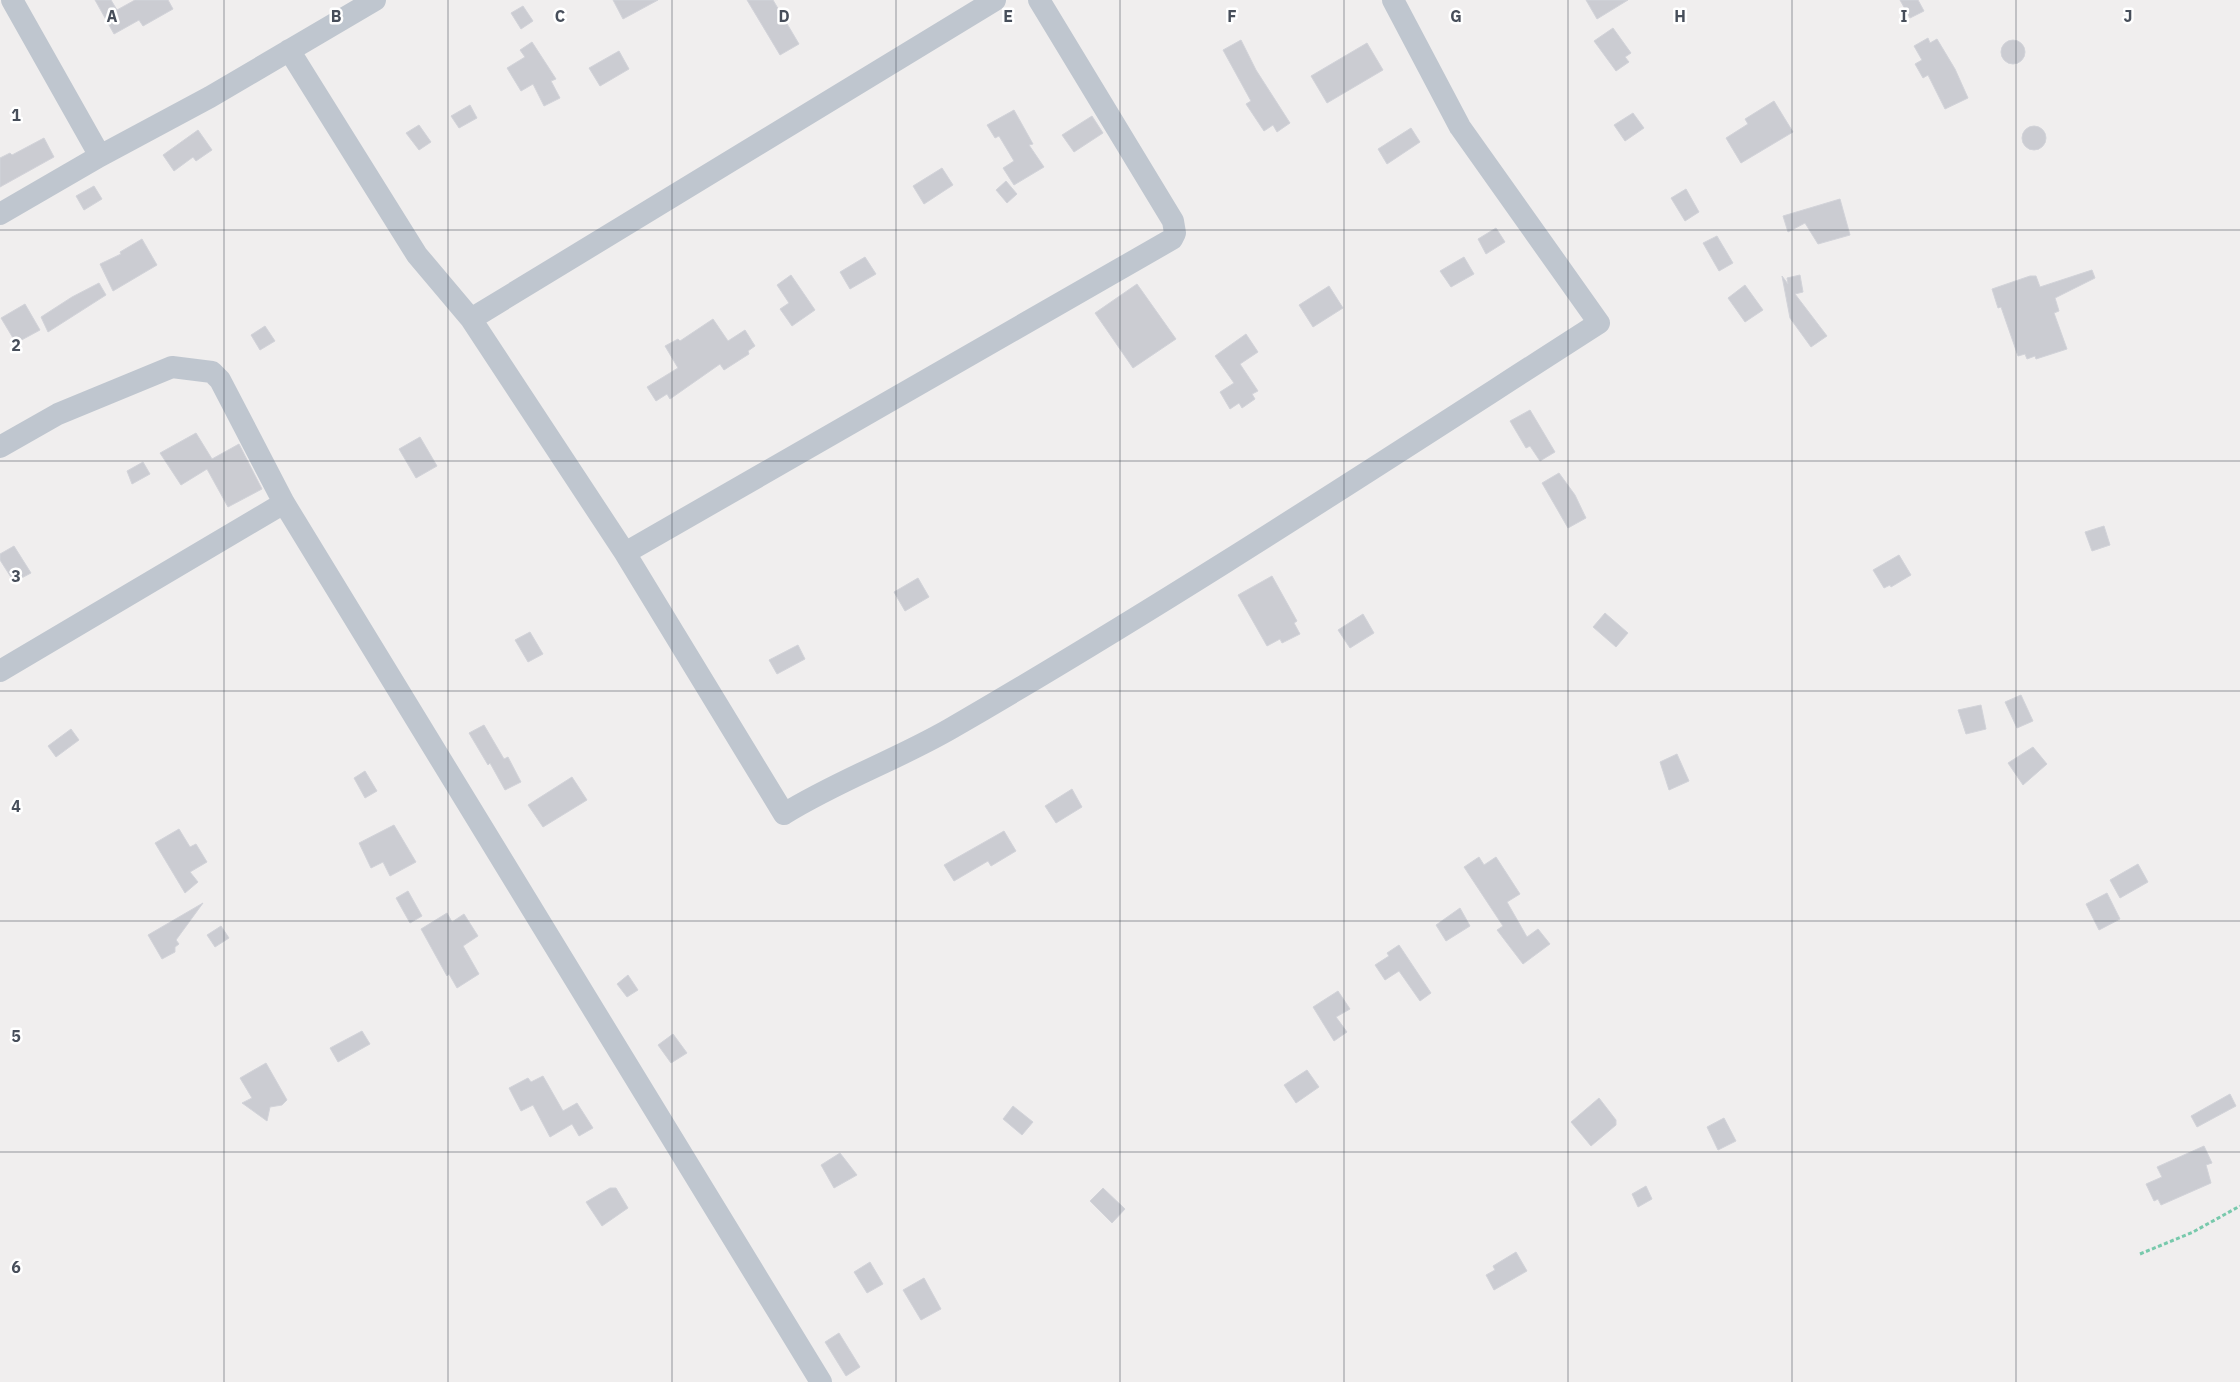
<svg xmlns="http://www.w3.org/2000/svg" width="2240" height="1382" viewBox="0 0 2240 1382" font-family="'IBM Plex Sans',sans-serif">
<rect width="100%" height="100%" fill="#f0eeee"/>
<path fill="#cbccd2" stroke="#d2d3d9" d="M95,0H111L117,10L135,0H168L173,9L143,26L139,20L114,34Z
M613,0H658L623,19Z
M747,0H773L799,44L780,55Z
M1586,0H1628L1597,19Z
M1900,0H1918L1924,11L1910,18Z
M523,6L533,21L521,29L511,13Z
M1613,28L1631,53L1625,57L1629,62L1616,71L1594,41Z
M1928,38L1930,43L1937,39L1955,69L1968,98L1945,109L1928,75L1923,78L1915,64L1922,60L1914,46Z
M1241,40L1256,70L1290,123L1277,132L1273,125L1264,131L1246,104L1251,101L1223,50Z
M2001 52a12 12 0 1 1 24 0a12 12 0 1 1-24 0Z
M532,42L556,79L551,81L560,98L544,106L533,84L521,91L507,68L525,57L520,50Z
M1367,43L1383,70L1327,103L1311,76Z
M619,51L629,69L600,86L589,68Z
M1774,101L1793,132L1741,163L1726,138L1748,124L1745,119Z
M470,105L477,118L459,128L451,116Z
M1014,110L1033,144L1029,145L1044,167L1014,185L1003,168L1014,161L999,136L995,138L987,125Z
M1633,113L1644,128L1625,141L1614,125Z
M1092,116L1103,133L1074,152L1062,135Z
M419,125L431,142L419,150L406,133Z
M2022 138a12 12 0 1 1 24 0a12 12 0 1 1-24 0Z
M1411,128L1420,142L1387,164L1378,149Z
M198,130L212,150L196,161L193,157L174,171L163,155Z
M44,138L54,157L0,187V158L10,153L12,155Z
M942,168L953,185L924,204L913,186Z
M1006,181L1017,194L1007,203L996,190Z
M94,186L102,199L84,210L76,196Z
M1686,189L1699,212L1685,221L1671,198Z
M1840,199L1850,235L1818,244L1805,223L1788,232L1783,216Z
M1496,228L1505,242L1486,254L1478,239Z
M1717,236L1733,263L1719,271L1703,243Z
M142,239L157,265L113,291L100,264L121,254L120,252Z
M865,257L876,274L850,289L840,272Z
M1464,257L1474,274L1451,287L1440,271Z
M2092,270L2095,278L2055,298L2059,311L2054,313L2067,349L2036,359L2035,356L2027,359L2025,354L2018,356L2001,307L1998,308L1992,289L2030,276H2036L2040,287Z
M791,275L815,310L792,326L780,309L789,303L777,285Z
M1800,275L1803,292L1795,294L1827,336L1811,347L1790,318L1782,276L1788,284L1787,278Z
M99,283L106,295L48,332L41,317L72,297Z
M1137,284L1176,339L1133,368L1095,313Z
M1745,285L1763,310L1745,322L1728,298Z
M1329,286L1343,308L1313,327L1299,305Z
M25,304L40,330L16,343L1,318Z
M713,319L728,341L745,330L755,346L748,351L749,354L724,370L720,364L670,399L667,394L656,401L647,387L678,368L665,346L678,339L680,341Z
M265,326L275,341L260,350L251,335Z
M1246,334L1258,352L1240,364L1258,391L1252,394L1255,399L1242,408L1239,403L1230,409L1220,392L1234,383L1215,356Z
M1530,410L1555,452L1540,461L1530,446L1526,448L1510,421Z
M196,433L212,459L239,444L262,489L228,507L207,469L181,485L160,453Z
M420,437L437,466L416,478L399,449Z
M143,462L150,474L132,484L127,471Z
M1559,473L1575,495L1586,518L1568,528L1542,483Z
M2104,526L2110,545L2092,551L2085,532Z
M14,546L31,573L14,582L0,560V554Z
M1899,555L1911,575L1891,587L1890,585L1884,588L1873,570Z
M1272,576L1297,621L1294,623L1300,634L1282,643L1280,639L1267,646L1238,595Z
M918,578L929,597L905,611L894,592Z
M1605,613L1628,633L1616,647L1593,627Z
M1363,614L1374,633L1350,648L1338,630Z
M530,632L543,654L528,662L515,640Z
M798,645L805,659L777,674L769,660Z
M2021,695L2033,721L2017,728L2005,702Z
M1981,705L1986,729L1966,734L1958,710Z
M484,725L504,759L508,757L521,782L505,790L490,763L488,765L469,733Z
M71,729L79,740L56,757L48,746Z
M2033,747L2047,764L2023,785L2008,763Z
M1677,754L1689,781L1669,790L1660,762Z
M365,771L377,791L365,798L354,778Z
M572,777L587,800L543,827L528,805Z
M1072,789L1082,807L1056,823L1045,806Z
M394,825L416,862L390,876L383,862L371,868L359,843Z
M179,829L190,847L196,844L207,862L190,872L198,882L185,893L155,843Z
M1004,831L1016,851L991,866L988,861L954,881L944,865Z
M1479,857L1484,865L1496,857L1520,894L1507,902L1527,937L1538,929L1550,944L1523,964L1497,930L1503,926L1464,867Z
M2138,864L2148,882L2120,898L2110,880Z
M408,891L422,916L410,923L396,898Z
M2107,893L2120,919L2099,930L2086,904Z
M203,903L176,940L179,944L175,947V952L162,959L148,935Z
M1460,908L1470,926L1446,941L1436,925Z
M447,913L452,922L464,914L478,936L463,946L479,974L457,988L449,974L447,976L421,929Z
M221,926L229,938L215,947L207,935Z
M1399,945L1431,993L1420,1001L1399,971L1385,980L1375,965L1389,956L1387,953Z
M628,975L638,990L627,997L617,984Z
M1338,991L1350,1009L1336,1017L1347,1032L1334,1041L1313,1007Z
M362,1031L370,1044L338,1062L330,1048Z
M673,1034L687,1053L671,1063L658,1045Z
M266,1063L287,1100L282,1105L270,1107L267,1121L242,1103L252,1098L240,1078Z
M1307,1070L1319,1087L1296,1103L1284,1085Z
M543,1076L563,1111L577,1103L593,1128L579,1136L572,1124L550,1137L533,1105L521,1111L509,1088L528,1078L531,1082Z
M2230,1094L2236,1106L2197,1127L2191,1116Z
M1599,1098L1616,1120V1125L1591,1146L1571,1122Z
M1013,1106L1033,1122L1022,1135L1003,1119Z
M1724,1118L1736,1141L1718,1150L1707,1127Z
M2204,1146L2212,1163L2206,1165L2211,1183L2161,1205L2158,1199L2154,1201L2146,1184L2162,1177L2157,1167Z
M840,1153L857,1175L834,1188L821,1165Z
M1646,1186L1652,1199L1638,1207L1632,1194Z
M610,1188H616L628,1208L602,1226L586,1202Z
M1103,1188L1125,1209L1112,1223L1090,1201Z
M1516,1252L1527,1271L1494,1290L1486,1275L1495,1270L1493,1266Z
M870,1262L883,1284L867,1293L854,1272Z
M924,1278L941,1309L921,1320L903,1290Z
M839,1333L860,1367L846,1376L825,1342Z"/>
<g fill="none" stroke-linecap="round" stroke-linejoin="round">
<path stroke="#78c9ac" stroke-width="3" stroke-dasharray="4 2.5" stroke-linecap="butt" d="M2140,1254L2193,1232L2240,1206"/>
<path stroke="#bfc6cf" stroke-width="22" d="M12,0L100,156
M995,0L471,319L625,553L784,814C837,781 896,760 950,729C1171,601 1384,461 1599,323L1460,127L1393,0
M289,50L417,255L471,319
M0,214L100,156L210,97L375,0
M0,447L58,414L172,367L212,372L220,380L284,503L821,1382
M625,553L1172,239L1175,233L1173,221L1039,0
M0,671L284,503"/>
</g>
<path fill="none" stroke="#474e5a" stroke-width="1" stroke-opacity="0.55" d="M224,0V1382M448,0V1382M672,0V1382M896,0V1382M1120,0V1382M1344,0V1382M1568,0V1382M1792,0V1382M2016,0V1382M0,230H2240M0,461H2240M0,691H2240M0,921H2240M0,1152H2240"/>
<g font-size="16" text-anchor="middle" font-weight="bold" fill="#474e5a" stroke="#fff" stroke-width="5" stroke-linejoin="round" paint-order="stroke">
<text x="112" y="22">A</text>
<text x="336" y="22">B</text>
<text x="560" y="22">C</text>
<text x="784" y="22">D</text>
<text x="1008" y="22">E</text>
<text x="1232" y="22">F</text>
<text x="1456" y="22">G</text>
<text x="1680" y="22">H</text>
<text x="1904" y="22">I</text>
<text x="2128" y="22">J</text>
<text x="16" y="121">1</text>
<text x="16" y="351">2</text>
<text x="16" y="582">3</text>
<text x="16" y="812">4</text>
<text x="16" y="1042">5</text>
<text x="16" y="1273">6</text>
</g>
</svg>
